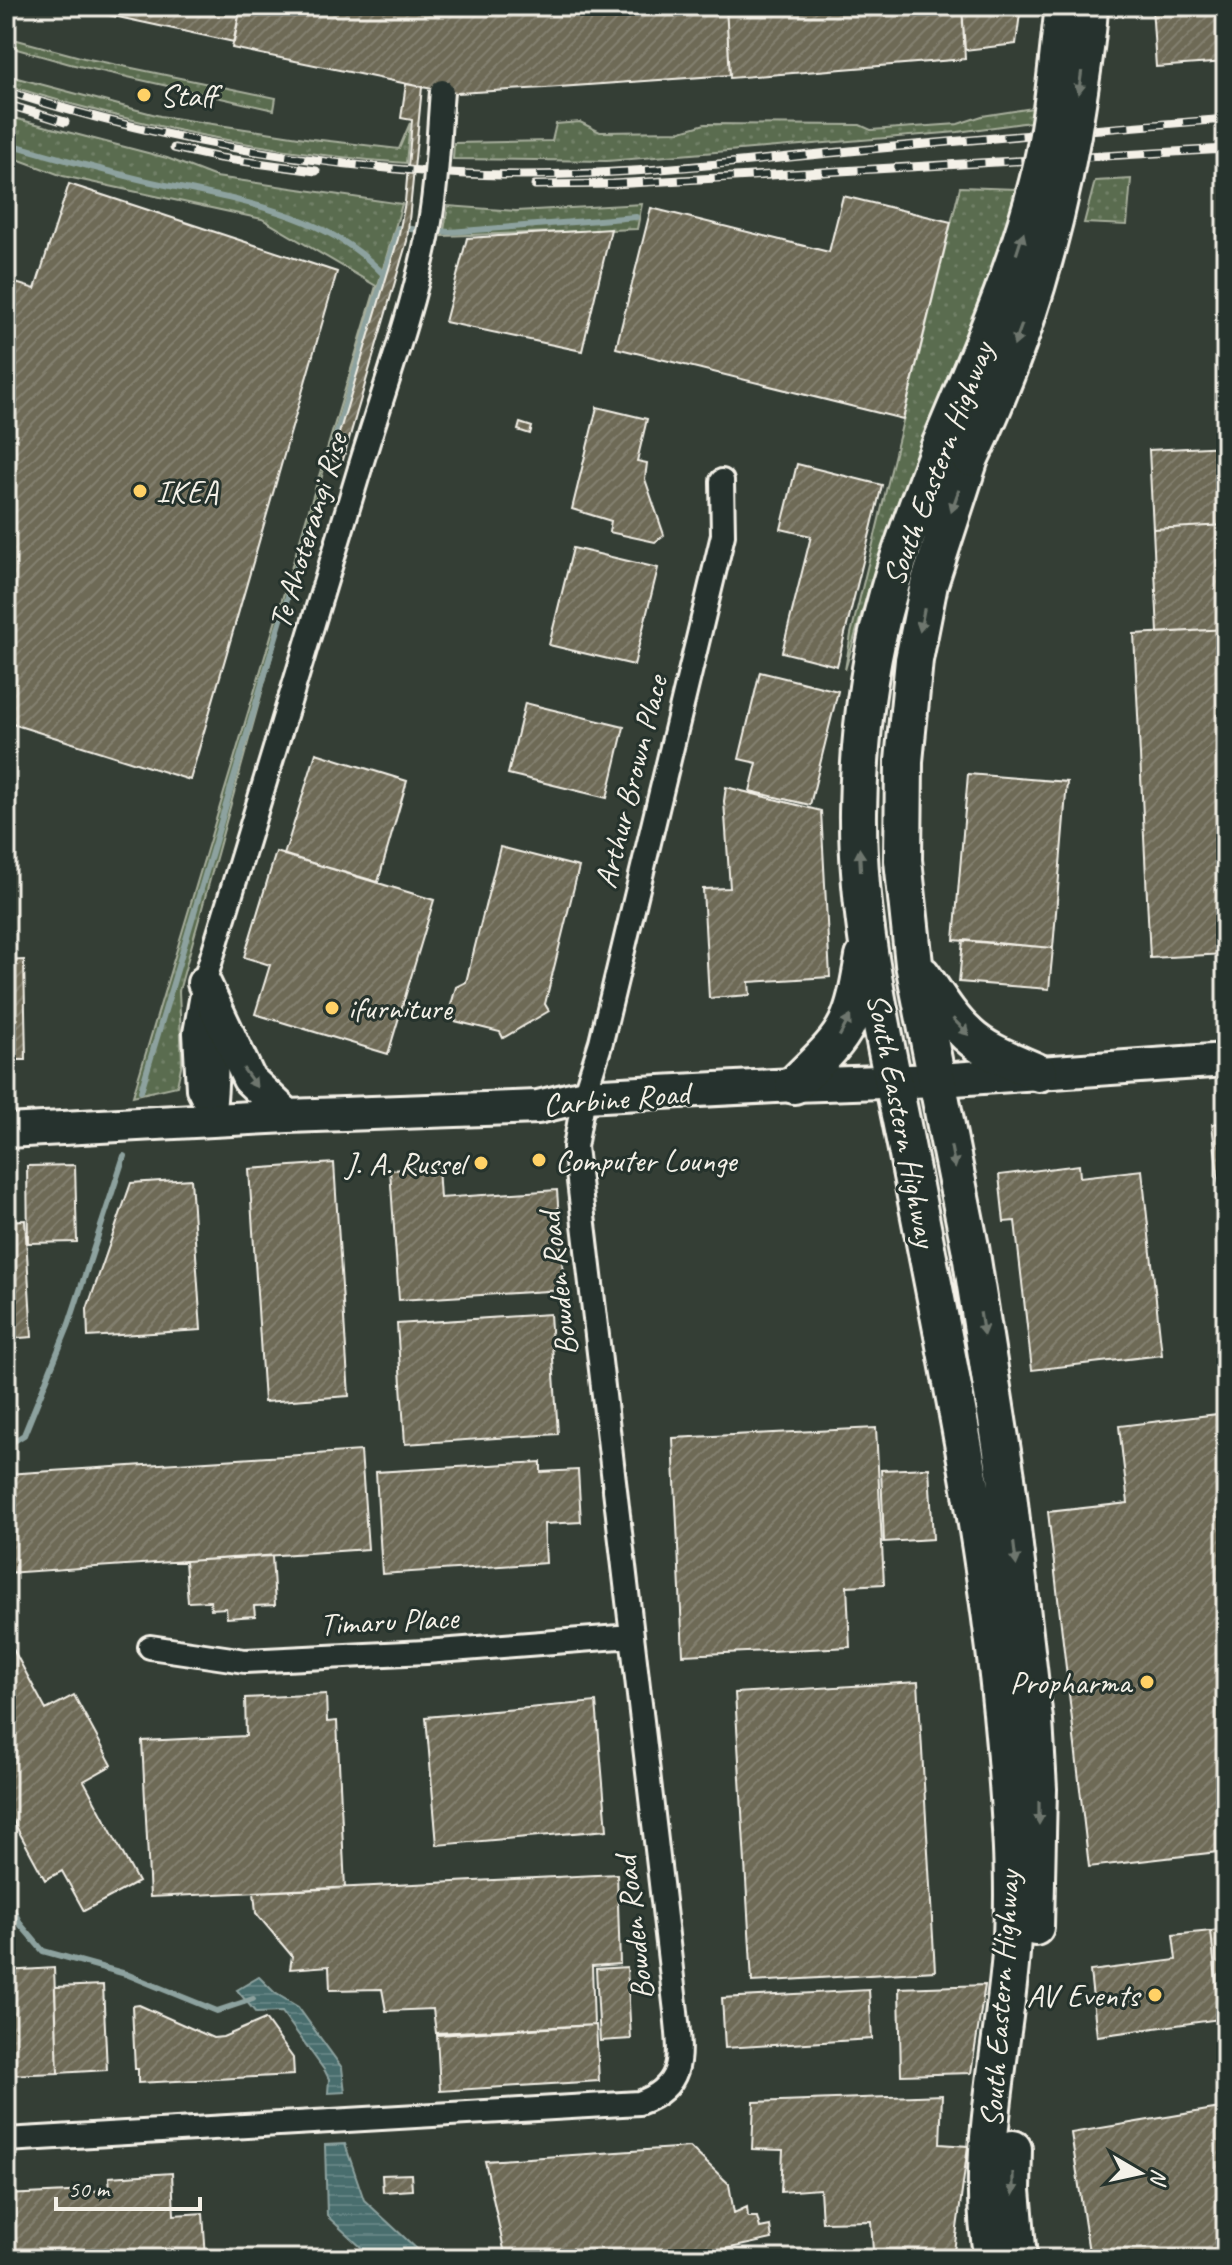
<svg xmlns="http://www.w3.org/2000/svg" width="1232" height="2265" viewBox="0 0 1232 2265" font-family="Caveat,sans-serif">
<defs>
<pattern id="grass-dots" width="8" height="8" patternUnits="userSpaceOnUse" patternTransform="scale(2)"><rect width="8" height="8" fill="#5a6c4f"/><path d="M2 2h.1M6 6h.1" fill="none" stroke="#728168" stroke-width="1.8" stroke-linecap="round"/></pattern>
<pattern id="water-rules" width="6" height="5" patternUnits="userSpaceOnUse" patternTransform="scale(2)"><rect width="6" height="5" fill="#496e6e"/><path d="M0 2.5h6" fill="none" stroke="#648383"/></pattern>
<pattern id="building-hatch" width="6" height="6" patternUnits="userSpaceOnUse" patternTransform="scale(2)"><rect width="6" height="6" fill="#6e6a57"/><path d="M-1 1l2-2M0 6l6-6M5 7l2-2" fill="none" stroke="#83806f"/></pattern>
</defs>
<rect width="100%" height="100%" fill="#343e35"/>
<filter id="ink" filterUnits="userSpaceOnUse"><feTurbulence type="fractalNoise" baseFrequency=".0125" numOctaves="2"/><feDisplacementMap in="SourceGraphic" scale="16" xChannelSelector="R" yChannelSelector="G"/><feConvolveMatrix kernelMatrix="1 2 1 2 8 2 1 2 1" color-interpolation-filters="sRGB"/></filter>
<g filter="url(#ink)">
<path fill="url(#grass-dots)" stroke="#a7ae9c" stroke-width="2" d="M6,37L84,58L276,98L274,110L70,64L6,46Z
M6,75L160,116L312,139L399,149L410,123L406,163C270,154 136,125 6,85Z
M1033,108L1030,122L958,132L607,161L453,159L454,143L552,141L556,124L580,122L600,132L681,131L705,124L860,125L871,130L958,124L982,116Z
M6,116L167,158L216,177L402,204L327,458L179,991L182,1062L177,1086L133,1096L376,286L262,219L63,176L6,155Z
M1131,179L1127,225L1084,223L1095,181Z
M960,187L1016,189L998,259L871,581L845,670L851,634Z
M642,204L637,229L443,236L448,206L516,211Z"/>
<path fill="url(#water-rules)" stroke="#8da29f" stroke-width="2" d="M259,1977L275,1993L298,2007L342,2068L345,2092L328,2093L329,2079L325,2071L282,2012L256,2013L237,1990Z
M345,2144L364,2200L419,2251L424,2259H374L327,2216L325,2145Z"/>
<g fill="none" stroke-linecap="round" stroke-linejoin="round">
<path stroke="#8da29f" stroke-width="6" d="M6,143C51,156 97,169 143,180C226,199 324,209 384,275
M330,456L398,228L450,232L636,217
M141,1091L310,522
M6,1446L24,1435L69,1324L124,1156
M6,1897L21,1925L43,1951L126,1974L217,2011L253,1999"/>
</g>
<path fill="url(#building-hatch)" stroke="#f4f1e8" stroke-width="2" d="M67,6H241L234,42Z
M241,6H726L730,75L545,88L457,93L442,91L232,48Z
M726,6H962L965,59L730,78Z
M962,6H1021L1016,44L965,50Z
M1152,6H1226V62L1156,67Z
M406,84L422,87L407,241L342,463L331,460L398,239L405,202L412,120L401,118Z
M1226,122V142H1222L1221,123Z
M6,158L11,160L12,178H6Z
M69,184L337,272L190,780L6,722V280L35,289Z
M843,196L951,222L903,419L616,348L651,208L829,252Z
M611,229L582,351L445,322L467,238Z
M6,252L14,255L6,274Z
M597,407L647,419L637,461L647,463L645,479L664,535L655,542L609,532L611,521L572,509Z
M520,423L532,427L530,434L518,430Z
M1226,446V525L1153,529L1149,450Z
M797,464L882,485L837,666L782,652L811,536L781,529Z
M1226,525V629L1158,633L1153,529Z
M573,548L658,568L634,665L549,645Z
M1226,629V954L1150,958L1134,634Z
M760,672L838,691L810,805L750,791L757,763L739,759Z
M525,703L624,727L607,798L508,774Z
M316,753L407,781L378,882L284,855Z
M968,774L1067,782L1053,948L954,940Z
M726,787L821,811L830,977L749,982L750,995L709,998L703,889L730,888L724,801Z
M500,847L579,867L545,1004L549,1011L503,1038L500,1032L455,1021L449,1012L456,987L466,982Z
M276,852L434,900L388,1054L255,1014L270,965L244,957Z
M963,940L1053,948L1049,989L959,982Z
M24,960L26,1060H6V961Z
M1226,1122V1193H1220L1212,1124Z
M334,1163L349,1396L264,1402L249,1169Z
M75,1165L77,1242L28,1243L27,1166Z
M1079,1165L1080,1177L1142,1170L1162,1355L1032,1370L1015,1221L1004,1222L999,1175Z
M438,1167L440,1198L557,1190L564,1290L399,1300L390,1170Z
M191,1179L201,1330L88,1337L87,1309L131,1183Z
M25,1220L32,1337L6,1339V1221Z
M550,1314L558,1434L405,1444L397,1324Z
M1226,1413V1851L1089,1867L1048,1512L1128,1503L1119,1426Z
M876,1428L884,1584L847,1586L850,1647L683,1655L673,1438Z
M361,1451L368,1549L6,1573V1474Z
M541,1462V1472L578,1470L581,1522L544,1524L546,1563L382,1574L376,1472Z
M929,1468L933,1539L884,1542L881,1470Z
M272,1556L275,1605L254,1606L255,1616L227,1618L226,1608L211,1609L210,1601L188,1602L185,1561Z
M6,1636L46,1710L74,1695L112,1765L84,1781L138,1882L84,1911L62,1871L45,1880L6,1808Z
M918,1682L935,1971L752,1982L735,1693Z
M326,1694L327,1722L337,1721L345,1888L150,1897L142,1741L246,1736L245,1698Z
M596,1702L607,1830L437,1845L426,1717Z
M617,1874L620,1964L592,1966L594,2025L436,2033L433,2009L386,2011L382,1989L330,1990L329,1966L290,1969L292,1956L256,1913L254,1892Z
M1226,1929V2018L1220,2019L1211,1931Z
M1211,1931L1220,2019L1097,2036L1090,1971L1176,1960L1173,1935Z
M627,1967L631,2039L600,2041L596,1969Z
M54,1968L58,2073L6,2075V1971Z
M103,1985L107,2070L58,2073L55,1987Z
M985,1985L971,2073L901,2075L899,1988Z
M869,1990L872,2039L725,2048L722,1998Z
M139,2005L213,2038L223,2037L265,2019L293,2058L294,2075L138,2083V2069H135L132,2006Z
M596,2025L599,2081L440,2091L437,2035Z
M942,2095L940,2144L968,2146L953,2259H904L873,2251L871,2221L822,2222L820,2189L781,2192L783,2150L752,2149L754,2102Z
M1226,2107V2259H1090L1071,2133Z
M690,2147L729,2184L734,2213L747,2207L748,2217H757L760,2228L770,2226L772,2239L721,2250L723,2259H506L485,2161Z
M172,2173L174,2215L203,2213L206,2259H6V2195L110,2190L109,2177Z
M411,2174L412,2190L383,2192L382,2175Z"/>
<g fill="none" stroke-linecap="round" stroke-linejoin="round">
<defs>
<path id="street" d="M211,1015C219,1049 217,1085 213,1120
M213,1120L198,1089L195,1033L204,983L360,468
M150,1647L245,1661L426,1652L632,1636
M6,2140L639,2103C687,2086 680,2054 676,2012L575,1147L584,1096L601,1042L723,535L722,481"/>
<path id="secondary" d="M204,983L249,1079L288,1116
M6,1131L288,1116L538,1107L584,1096L794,1085L939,1080L1226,1060"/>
<path id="primary" d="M940,446C922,495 902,543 888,594C868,664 859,741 858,813C857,929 887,1047 909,1160C948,1363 992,1565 1007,1771C1012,1835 1016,1900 1010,1965C1001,2062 975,2162 993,2259
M970,458L929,584L914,660L904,761L903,860L914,964L970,1247L1006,1477L1034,1720L1038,1789L1035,1927
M922,975C936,995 949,1018 968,1035C987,1053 1015,1062 1039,1073
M794,1085C812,1066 836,1047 847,1024C857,1003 860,979 864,957
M1013,2149L1012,2190L1018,2259"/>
</defs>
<use href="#street" stroke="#f4f1e8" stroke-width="28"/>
<use href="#secondary" stroke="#f4f1e8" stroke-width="38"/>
<use href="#primary" stroke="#f4f1e8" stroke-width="42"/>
<use href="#street" stroke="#26332d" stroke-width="22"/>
<use href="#secondary" stroke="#26332d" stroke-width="32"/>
<use href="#primary" stroke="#26332d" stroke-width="36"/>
<defs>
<path id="rail" d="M6,91C149,137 299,164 449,173C582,181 718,164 850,151C975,139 1101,129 1226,119
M6,104L65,122
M174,148L220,158L316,171
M535,185L613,184L1226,149"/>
</defs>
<use href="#rail" stroke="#f4f1e8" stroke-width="9"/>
<use href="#rail" stroke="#26332d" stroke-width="6" stroke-dasharray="18" stroke-linecap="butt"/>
<defs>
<path id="street-bridge" d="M360,468C383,392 411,316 427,238C437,190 438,140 442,91"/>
<path id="primary-bridge" d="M940,446C976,359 1015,274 1038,182C1053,125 1057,64 1064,6
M970,458C1025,343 1061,216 1079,91C1083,63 1088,34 1089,6"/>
</defs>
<use href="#street-bridge" stroke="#f4f1e8" stroke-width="28" stroke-linecap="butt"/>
<use href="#primary-bridge" stroke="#f4f1e8" stroke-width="42" stroke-linecap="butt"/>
<use href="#street-bridge" stroke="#26332d" stroke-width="22"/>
<use href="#primary-bridge" stroke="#26332d" stroke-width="36"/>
</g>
<defs><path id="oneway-solid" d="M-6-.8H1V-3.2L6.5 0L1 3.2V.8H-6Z" transform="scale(2)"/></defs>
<g fill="#6e766e">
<use href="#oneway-solid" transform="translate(1080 83) rotate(98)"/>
<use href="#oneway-solid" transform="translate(1020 243) rotate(-72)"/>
<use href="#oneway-solid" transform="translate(1018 335) rotate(110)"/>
<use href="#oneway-solid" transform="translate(955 501) rotate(109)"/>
<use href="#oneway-solid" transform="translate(922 620) rotate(101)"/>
<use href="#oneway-solid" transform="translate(860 860) rotate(-93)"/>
<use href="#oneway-solid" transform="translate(845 1026) rotate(-62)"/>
<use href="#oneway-solid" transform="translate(961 1027) rotate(46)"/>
<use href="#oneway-solid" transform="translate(250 1078) rotate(54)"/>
<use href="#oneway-solid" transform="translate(953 1157) rotate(79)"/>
<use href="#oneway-solid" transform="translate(982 1324) rotate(81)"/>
<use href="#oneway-solid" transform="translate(1015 1554) rotate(83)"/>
<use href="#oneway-solid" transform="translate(1039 1813) rotate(90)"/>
<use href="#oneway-solid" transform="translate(1013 2184) rotate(90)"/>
</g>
</g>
<g fill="#ffd166" stroke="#26332d" stroke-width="3">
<circle cx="144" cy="95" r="8"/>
<circle cx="140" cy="491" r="8"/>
<circle cx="332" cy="1008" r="8"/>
<circle cx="539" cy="1160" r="8"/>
<circle cx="481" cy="1163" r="8"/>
<circle cx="1147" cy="1682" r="8"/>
<circle cx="1155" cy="1995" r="8"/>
</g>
<g text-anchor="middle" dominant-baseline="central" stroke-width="6" stroke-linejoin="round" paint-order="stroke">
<g font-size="32" fill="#f4f1e8" stroke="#26332d" text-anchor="start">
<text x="160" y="95">Staff</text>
<text x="156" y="491">IKEA</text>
<text x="348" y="1008">ifurniture</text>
<text x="555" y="1160">Computer Lounge</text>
<text x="465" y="1163" text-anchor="end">J. A. Russel</text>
<text x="1131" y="1682" text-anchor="end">Propharma</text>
<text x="1139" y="1995" text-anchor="end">AV Events</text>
</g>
<g font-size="32" fill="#f4f1e8" stroke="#26332d">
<text transform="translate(938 464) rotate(-69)">South Eastern Highway</text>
<text transform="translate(308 531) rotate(-73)">Te Ahoterangi Rise</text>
<text transform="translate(631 782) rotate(-76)">Arthur Brown Place</text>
<text transform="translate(616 1099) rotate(-5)">Carbine Road</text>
<text transform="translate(902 1120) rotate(79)">South Eastern Highway</text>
<text transform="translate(558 1284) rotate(-97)">Bowden Road</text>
<text transform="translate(389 1621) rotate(-3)">Timaru Place</text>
<text transform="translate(634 1928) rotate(-97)">Bowden Road</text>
<text transform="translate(1000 1999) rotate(-86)">South Eastern Highway</text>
</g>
</g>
<rect width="1232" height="2265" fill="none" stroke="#26332d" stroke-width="32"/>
<rect x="16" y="16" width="1200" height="2233" fill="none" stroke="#f4f1e8" stroke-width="3" filter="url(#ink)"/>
<g transform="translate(1140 2173) rotate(99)" stroke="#26332d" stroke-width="6" paint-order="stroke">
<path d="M0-6L14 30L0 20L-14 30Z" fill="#f4f1e8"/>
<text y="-12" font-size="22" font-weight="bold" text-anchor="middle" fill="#f4f1e8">N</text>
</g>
<path d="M56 2197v12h144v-12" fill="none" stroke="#f4f1e8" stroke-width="4"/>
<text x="68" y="2197" font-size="24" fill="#f4f1e8" stroke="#26332d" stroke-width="6" paint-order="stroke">50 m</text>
</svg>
